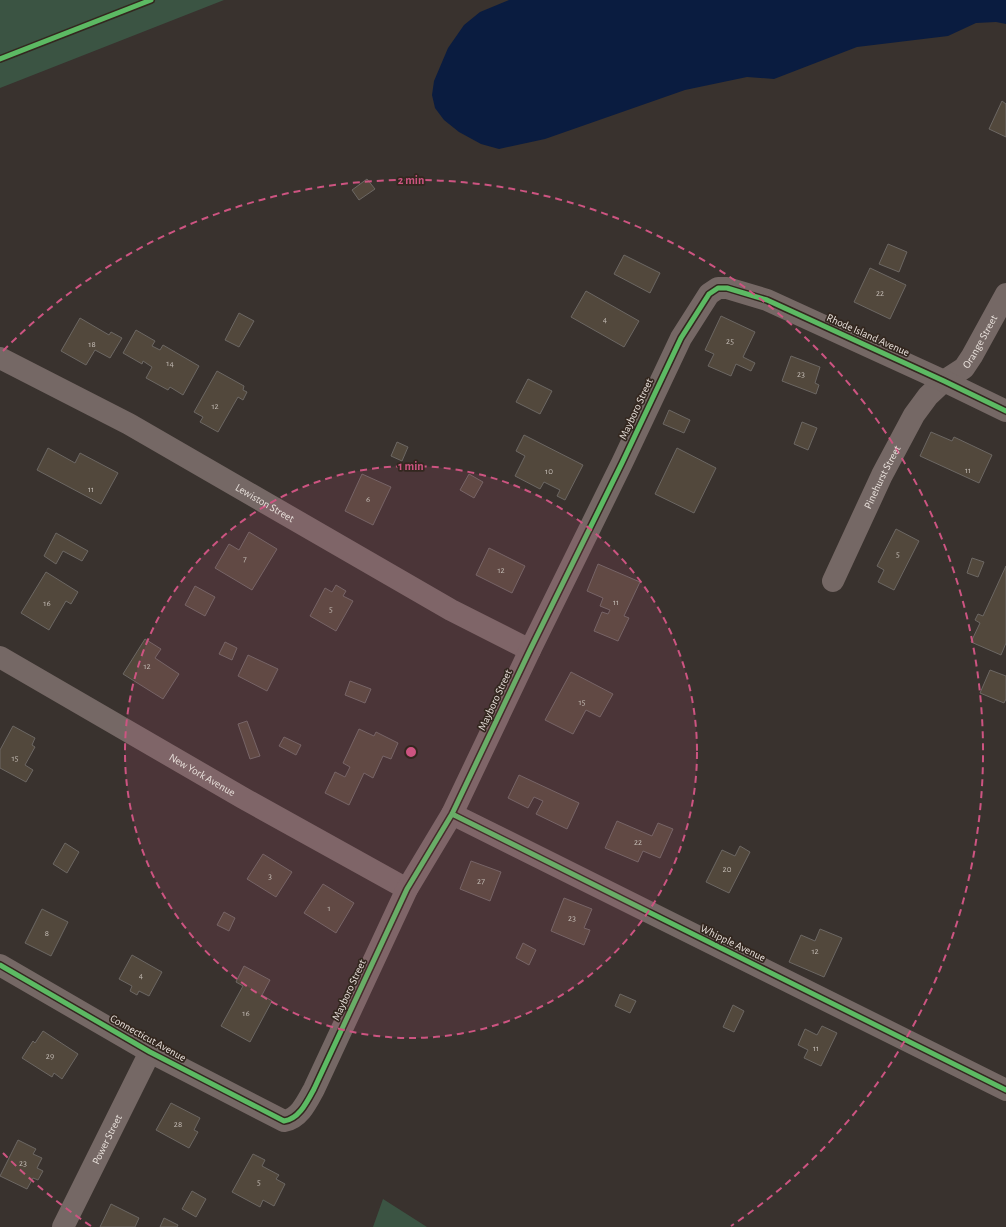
<svg xmlns="http://www.w3.org/2000/svg" width="1006" height="1227" viewBox="0 0 1006 1227" font-family="'Alegreya Sans',sans-serif">
<rect width="100%" height="100%" fill="#39322e"/>
<path fill="#3b5443" d="M0,0H224L0,88Z
M383,1199L427,1227H373Z"/>
<path fill="#0a1c40" d="M509,0H1006V24L996,22L976,23L948,36L857,47L774,79L747,77L685,90L545,139L499,149L481,144L459,132L444,120L435,108L432,95L434,81L448,48L464,25L480,12Z"/>
<path fill="#52483c" stroke="#6c6763" d="M1002,101L1006,104V137L989,129Z
M367,179L375,189L359,200L352,190Z
M888,244L907,252L899,272L879,264Z
M624,255L660,273L650,293L614,274Z
M870,268L906,285L890,319L854,302Z
M586,291L639,321L624,347L571,317Z
M239,313L254,321L239,347L225,340Z
M721,316L755,332L743,357L755,363L751,371L736,364L731,376L708,366L714,354L705,350Z
M80,318L109,335L111,332L122,338L110,358L95,350L86,365L61,351Z
M136,330L155,341L152,346L160,350L163,345L199,366L183,395L170,387L168,390L146,378L152,367L143,361L142,364L123,353Z
M791,356L820,367L815,383L819,385L816,394L782,381Z
M217,371L244,386L243,390L247,392L243,400L238,397L218,432L200,422L203,417L194,412Z
M528,379L552,391L540,414L516,402Z
M669,410L690,420L684,433L663,424Z
M802,422L817,428L808,450L794,444Z
M931,432L952,441L954,437L992,455L979,483L920,456Z
M524,435L583,465L565,500L557,496L560,490L544,482L540,489L515,476L525,456L516,451Z
M397,442L408,447L402,461L391,456Z
M48,448L75,463L80,453L118,473L101,504L37,470Z
M677,448L716,468L694,513L655,494Z
M362,474L391,487L373,525L345,511Z
M469,474L483,482L474,498L460,490Z
M896,529L919,541L894,590L878,582L884,570L877,566Z
M249,532L277,549L252,590L215,568L229,544L239,550Z
M56,533L88,551L82,561L63,551L56,564L44,556Z
M489,548L525,566L512,593L476,575Z
M972,558L984,562L978,577L967,573Z
M598,564L640,582L624,616L629,618L618,641L594,631L602,612L608,614L610,610L600,606L603,598L587,591Z
M1006,566V643L1001,655L971,642L980,623L975,620L978,614L983,616Z
M46,572L78,592L71,604L66,601L49,630L21,613Z
M336,585L346,591L343,596L353,601L336,631L310,616L325,588L332,592Z
M195,586L215,597L205,616L185,605Z
M145,639L161,649L155,658L179,674L163,699L123,674Z
M225,642L237,648L232,660L219,654Z
M248,655L278,669L267,691L238,676Z
M990,670L1006,676V699L1004,703L980,693Z
M571,672L613,694L600,717L586,710L573,734L545,720Z
M350,681L371,689L365,703L345,695Z
M247,721L260,756L250,759L238,724Z
M13,726L35,738L32,745L35,747L25,765L33,770L26,782L0,768V750Z
M359,729L374,736L376,732L398,743L391,759L383,756L373,778L364,773L349,805L325,793L335,772L345,777L350,767L343,763Z
M284,737L301,745L296,755L279,746Z
M519,775L579,803L567,829L536,814L543,801L534,797L528,808L508,798Z
M617,821L652,836L658,823L673,829L660,858L643,851L638,862L605,848Z
M65,843L79,852L67,873L53,864Z
M740,846L750,852L729,893L706,882L722,850L735,856Z
M263,854L292,872L276,897L247,879Z
M471,861L501,872L490,901L460,889Z
M323,884L354,903L336,933L304,913Z
M564,898L592,909L584,928L590,930L584,945L551,931Z
M42,909L68,922L51,956L25,943Z
M224,912L235,918L229,931L217,925Z
M820,929L842,938L824,977L789,962L801,935L815,941Z
M523,943L536,950L529,965L516,958Z
M132,955L162,972L149,996L139,991L137,995L130,991L132,986L119,979Z
M244,966L270,980L262,995L272,1001L250,1042L221,1026L243,986L236,982Z
M620,994L636,1001L630,1013L615,1006Z
M733,1005L744,1011L734,1032L723,1027Z
M822,1026L837,1033L821,1066L804,1058L808,1050L798,1045L805,1029L817,1035Z
M43,1031L78,1054L62,1079L54,1073L52,1077L22,1058L33,1041L35,1043Z
M171,1103L200,1118L194,1130L198,1132L189,1148L156,1130Z
M18,1140L36,1149L33,1154L42,1158L37,1168L43,1171L38,1180L33,1178L27,1189L0,1176Z
M253,1154L265,1160L262,1166L279,1175L276,1179L285,1184L274,1206L263,1200L260,1207L232,1192Z
M192,1191L206,1199L196,1217L182,1209Z
M111,1204L139,1218L135,1227H100Z
M164,1218L178,1225L177,1227H160Z"/>
<g fill="none" stroke-linecap="round" stroke-linejoin="round">
<g stroke="#756865" stroke-width="22">
<path id="s1" d="M0,358L129,424L451,610L530,650"/>
<path id="s2" d="M833,581L882,475L914,415L928,396L944,381L964,368L972,356L1006,294"/>
<path id="s3" d="M0,657L243,798L407,889"/>
<path d="M452,814L1006,1090"/>
<path d="M0,965L150,1052L284,1121C299,1119 307,1102 314,1089L407,889L452,814L530,650L622,463L681,338L709,294L718,288H727L767,300L944,381L1006,411"/>
<path id="s4" d="M63,1227L150,1052"/>
</g>
<defs>
<path id="cycleway" d="M0,59L151,0
M452,814L1006,1090
M0,965L150,1052L284,1121C299,1119 307,1102 314,1089L407,889L452,814L530,650L622,463L681,338L709,294L718,288H727L767,300L944,381L1006,411"/>
</defs>
<use href="#cycleway" stroke="#33271f" stroke-width="8"/>
<use href="#cycleway" stroke="#5cba63" stroke-width="5"/>
</g>
<circle cx="411" cy="752" r="286" fill="#cd5481" fill-opacity=".12"/>
<g fill="none" stroke="#cd5481" stroke-width="2" stroke-dasharray="7 5">
<circle cx="411" cy="752" r="286"/>
<path d="M91 1226A572 572 0 0 1 3 1153M3 351A572 572 0 1 1 731 1226"/>
</g>
<g text-anchor="middle" dominant-baseline="central" stroke-width="3.5" stroke-linejoin="round" paint-order="stroke">
<g font-size="9" fill="#c2bab3">
<text x="880" y="293">22</text>
<text x="605" y="319">4</text>
<text x="730" y="341">25</text>
<text x="92" y="344">18</text>
<text x="170" y="363">14</text>
<text x="801" y="374">23</text>
<text x="215" y="406">12</text>
<text x="968" y="470">11</text>
<text x="549" y="471">10</text>
<text x="91" y="489">11</text>
<text x="368" y="499">6</text>
<text x="898" y="554">5</text>
<text x="245" y="559">7</text>
<text x="501" y="570">12</text>
<text x="616" y="602">11</text>
<text x="47" y="603">16</text>
<text x="331" y="609">5</text>
<text x="147" y="666">12</text>
<text x="582" y="702">15</text>
<text x="15" y="758">15</text>
<text x="638" y="842">22</text>
<text x="727" y="869">20</text>
<text x="270" y="876">3</text>
<text x="481" y="881">27</text>
<text x="329" y="908">1</text>
<text x="572" y="918">23</text>
<text x="47" y="933">8</text>
<text x="815" y="951">12</text>
<text x="141" y="975">4</text>
<text x="246" y="1013">16</text>
<text x="816" y="1048">11</text>
<text x="50" y="1056">29</text>
<text x="178" y="1124">28</text>
<text x="23" y="1163">23</text>
<text x="259" y="1182">5</text>
</g>
<g font-size="11" fill="#e8e0db" stroke="#33271f">
<text transform="translate(868 335) rotate(24)">Rhode Island Avenue</text>
<text stroke="none"><textPath href="#s2" startOffset="285">Orange Street</textPath></text>
<text transform="translate(636 409) rotate(-65)">Mayboro Street</text>
<text stroke="none"><textPath href="#s2" startOffset="115">Pinehurst Street</textPath></text>
<text stroke="none"><textPath href="#s1" startOffset="302">Lewiston Street</textPath></text>
<text transform="translate(495 700) rotate(-65)">Mayboro Street</text>
<text stroke="none"><textPath href="#s3" startOffset="234">New York Avenue</textPath></text>
<text transform="translate(733 943) rotate(26)">Whipple Avenue</text>
<text transform="translate(349 990) rotate(-65)">Mayboro Street</text>
<text transform="translate(148 1038) rotate(29)">Connecticut Avenue</text>
<text stroke="none"><textPath href="#s4" startOffset="98">Power Street</textPath></text>
</g>
</g>
<circle cx="411" cy="752" r="6" fill="#cd5481" stroke="#33271f" stroke-width="2"/>
<g font-size="12" text-anchor="middle" font-weight="bold" fill="#cd5481" stroke="#33271f" stroke-width="3.5" stroke-linejoin="round" paint-order="stroke">
<text x="411" y="184">2 min</text>
<text x="411" y="470">1 min</text>
</g>
</svg>
